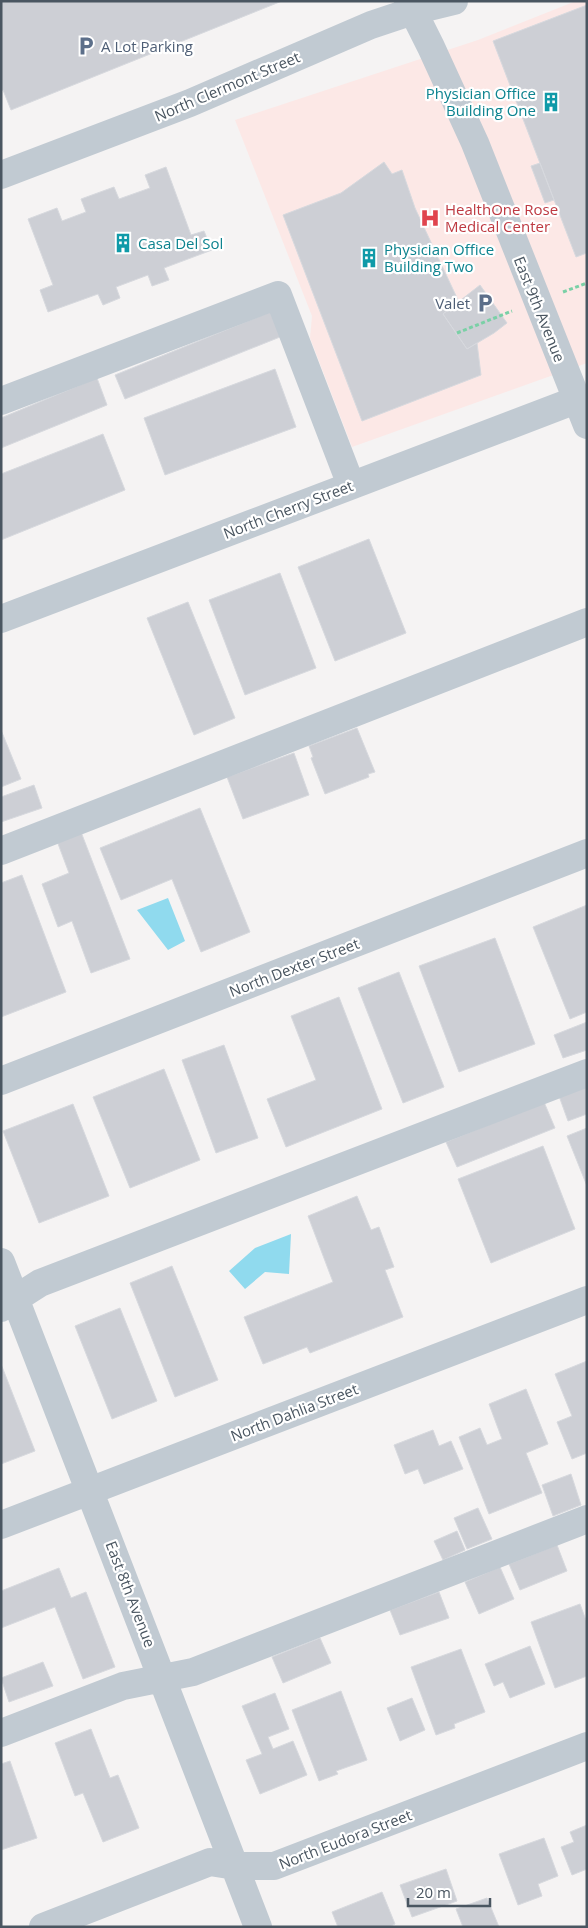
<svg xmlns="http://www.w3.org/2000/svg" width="588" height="1928" viewBox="0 0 588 1928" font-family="'Open Sans',sans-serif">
<rect width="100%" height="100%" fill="#f5f3f3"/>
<path fill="#fce8e6" d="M576,1H587V363L352,447L310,338L312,316L235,120L478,40Z"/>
<path fill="#90daee" d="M168,898L185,941L168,950L137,910Z
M291,1234L289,1274L265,1272L245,1289L229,1271L255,1248Z"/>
<path fill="#cdcfd5" stroke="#d7d9de" d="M1,1H282L11,110L3,90L1,91Z
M587,5V253L576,257L493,41Z
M384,162L392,174L402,170L415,208L458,300L443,314L467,349L477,343L481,375L362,421L283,215L341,193Z
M540,163L554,200L545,203L531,166Z
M166,167L191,235L204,231L212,250L164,268L169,280L152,286L148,275L116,287L120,298L103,305L98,294L48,312L40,290L53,285L28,219L57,208L62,221L86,212L81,199L114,187L119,199L150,188L145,175Z
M480,285L507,323L494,333L467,349L443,314Z
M275,310L285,335L125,399L115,375Z
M275,369L296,427L165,475L144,418Z
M97,378L107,405L1,448V418Z
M103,434L125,490L1,540V474Z
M369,539L406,633L335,661L298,567Z
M280,573L316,668L245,695L209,600Z
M188,602L235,718L194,735L147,618Z
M357,728L375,772L368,774L369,777L325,794L311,758L313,757L309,746Z
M1,730L21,779L1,787Z
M294,753L309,795L243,819L227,777Z
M34,785L42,808L1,822V797Z
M200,808L250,932L201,952L172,879L121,900L100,848Z
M81,832L130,959L91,973L72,921L58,927L42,884L69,873L57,841Z
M22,875L66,992L1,1017V883Z
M587,905V1012L570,1019L533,927Z
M495,938L535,1044L459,1072L419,966Z
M399,972L444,1087L403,1103L358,988Z
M339,997L382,1109L286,1147L267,1099L316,1080L291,1016Z
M587,1022V1050L563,1058L554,1035Z
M224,1045L258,1138L216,1153L182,1060Z
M164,1069L200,1160L130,1188L93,1097Z
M587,1086V1114L568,1121L559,1096Z
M544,1102L555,1128L457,1167L446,1142Z
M73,1104L109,1196L39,1223L3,1131Z
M587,1128V1186L567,1136Z
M543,1146L575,1229L491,1263L458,1179Z
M357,1196L371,1230L379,1227L394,1267L385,1270L403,1317L310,1353L307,1347L263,1364L244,1317L333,1282L308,1216Z
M172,1266L218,1380L175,1397L130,1283Z
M120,1308L157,1401L112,1419L75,1326Z
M587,1361V1453L572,1459L557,1422L572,1416L555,1374Z
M1,1364L35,1451L1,1464Z
M526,1389L548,1444L526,1453L542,1493L489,1514L459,1437L480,1428L487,1445L502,1439L489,1404Z
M433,1430L439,1446L451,1441L463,1469L424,1484L418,1469L405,1474L394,1445Z
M571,1474L581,1505L553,1516L542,1485Z
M478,1508L492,1539L467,1549L454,1518Z
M457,1531L465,1550L443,1560L434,1541Z
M557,1545L567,1571L520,1590L509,1564Z
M500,1567L514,1599L479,1614L465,1582Z
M59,1568L71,1598L86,1592L115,1667L83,1679L55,1607L1,1628V1591Z
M439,1592L449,1618L400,1635L390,1610Z
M580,1604L587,1623V1676L555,1688L531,1622Z
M320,1638L331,1663L283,1683L272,1657Z
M530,1646L545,1684L510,1698L503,1682L494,1686L485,1664Z
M461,1649L485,1712L454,1724L455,1728L436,1735L411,1667Z
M43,1662L53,1686L9,1702L1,1678Z
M341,1691L367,1760L336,1771L338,1774L319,1781L292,1710Z
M275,1693L289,1729L268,1737L273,1749L293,1741L307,1775L260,1794L246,1760L262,1754L242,1706Z
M412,1698L425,1730L400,1741L387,1708Z
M91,1729L110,1778L118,1775L139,1828L103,1842L83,1793L75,1796L55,1743Z
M10,1761L37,1838L1,1850V1764Z
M587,1825V1869L572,1875L561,1847L574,1842L570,1832Z
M544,1838L558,1876L538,1884L542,1896L518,1905L499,1854Z
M446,1869L457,1901L412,1917L400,1885Z
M382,1892L395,1924L389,1927H338L332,1912Z
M487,1898L499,1927H463L456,1909Z"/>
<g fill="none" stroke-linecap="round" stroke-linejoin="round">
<path stroke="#7ad0a6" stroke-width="3" stroke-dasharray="4 2.5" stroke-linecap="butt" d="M563,292L587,283
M457,333L512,311"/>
<path stroke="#c1cad2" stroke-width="28" d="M408,1L431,47L475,143L587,425
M1,175L190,103L371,25L413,11L454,1
M1,401L278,295L351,485
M1,619L576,400
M1,851L587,622
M1,1081L587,853
M1,1262L258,1927
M1,1308L40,1283L587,1073
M1,1525L587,1300
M1,1733L123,1686L193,1672L587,1519
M43,1927L210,1862L235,1866H274L587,1746"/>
</g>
<defs>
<symbol id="parking-bare" viewBox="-9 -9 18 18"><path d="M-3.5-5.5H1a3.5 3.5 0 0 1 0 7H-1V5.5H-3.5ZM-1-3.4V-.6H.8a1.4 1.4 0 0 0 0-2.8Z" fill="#5c6f8a" stroke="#fff" stroke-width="2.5" paint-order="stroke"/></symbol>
<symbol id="building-bare" viewBox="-9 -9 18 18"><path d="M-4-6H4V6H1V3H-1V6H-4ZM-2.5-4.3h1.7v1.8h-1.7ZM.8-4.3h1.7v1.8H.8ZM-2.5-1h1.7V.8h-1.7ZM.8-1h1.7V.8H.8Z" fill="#0f9aa8" stroke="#fff" stroke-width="2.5" paint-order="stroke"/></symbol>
<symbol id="hospital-bare" viewBox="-9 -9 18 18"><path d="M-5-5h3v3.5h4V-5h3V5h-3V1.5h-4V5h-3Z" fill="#e0444e" stroke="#fff" stroke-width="2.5" paint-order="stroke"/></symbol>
</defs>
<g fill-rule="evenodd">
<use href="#parking-bare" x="72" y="32" width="28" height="28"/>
<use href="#building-bare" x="537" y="88" width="28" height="28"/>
<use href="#hospital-bare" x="416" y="204" width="28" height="28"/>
<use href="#building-bare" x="109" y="229" width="28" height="28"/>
<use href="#building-bare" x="355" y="244" width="28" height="28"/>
<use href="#parking-bare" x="471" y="289" width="28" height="28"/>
</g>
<g text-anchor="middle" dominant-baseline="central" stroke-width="4.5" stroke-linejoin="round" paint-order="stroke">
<g font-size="15" fill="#4e5e75" stroke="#fff" text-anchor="start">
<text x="101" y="46">A Lot Parking</text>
<text x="470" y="303" text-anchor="end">Valet</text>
</g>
<g font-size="15" fill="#4a5661" stroke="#fff">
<text transform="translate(227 86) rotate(-23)">North Clermont Street</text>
<text transform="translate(540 309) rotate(68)">East 9th Avenue</text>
<text transform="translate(288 509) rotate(-21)">North Cherry Street</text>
<text transform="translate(294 967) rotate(-21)">North Dexter Street</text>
<text transform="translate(294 1412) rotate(-21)">North Dahlia Street</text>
<text transform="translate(131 1594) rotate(69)">East 8th Avenue</text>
<text transform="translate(345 1839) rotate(-21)">North Eudora Street</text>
</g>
<g font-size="15" fill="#0d838f" stroke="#fff" text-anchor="start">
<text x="536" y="93" text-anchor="end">Physician Office<tspan x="536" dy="17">Building One</tspan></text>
<text x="138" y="243">Casa Del Sol</text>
<text x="384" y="249">Physician Office<tspan x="384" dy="17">Building Two</tspan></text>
</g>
<g font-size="15" fill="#be3a42" stroke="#fff" text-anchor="start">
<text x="445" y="209">HealthOne Rose<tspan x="445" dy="17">Medical Center</tspan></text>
</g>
</g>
<rect width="588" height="1928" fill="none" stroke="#4a5661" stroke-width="5"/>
<path d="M408 1898v8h82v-8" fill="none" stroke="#4a5661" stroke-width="2.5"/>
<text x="416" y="1898" font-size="15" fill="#4a5661" stroke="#ffffff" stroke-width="4" paint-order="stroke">20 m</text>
</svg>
